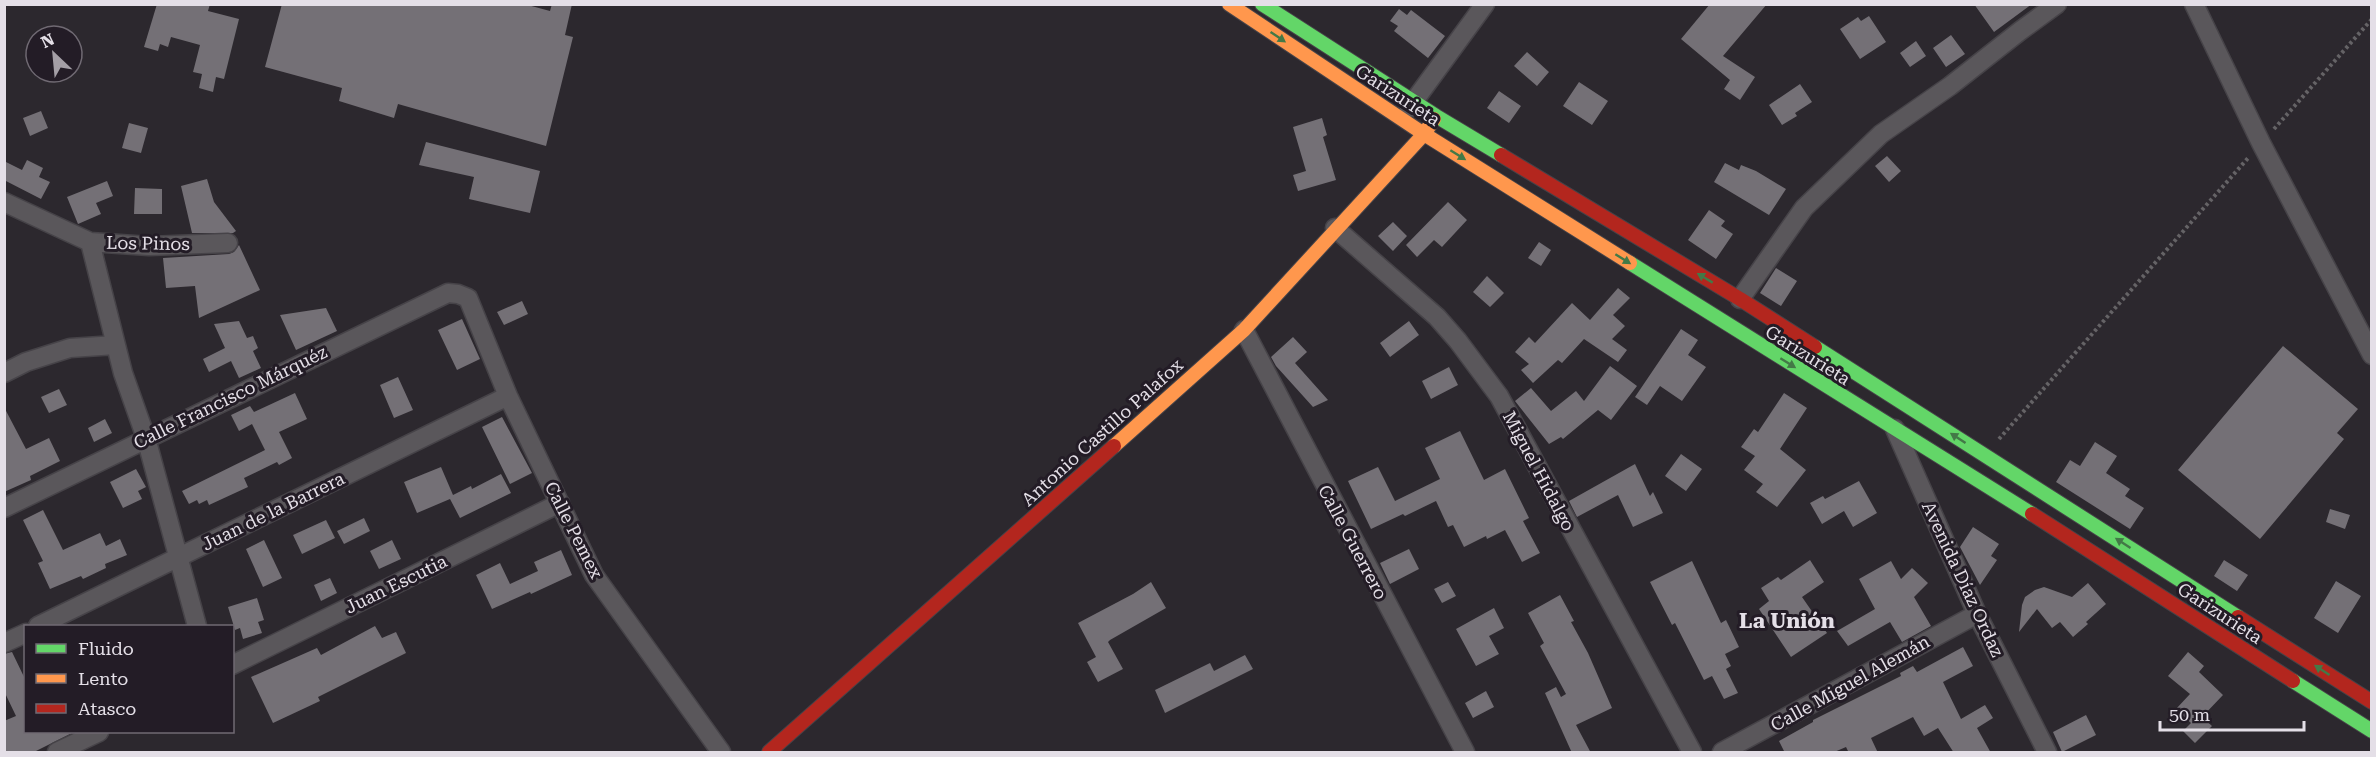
<svg xmlns="http://www.w3.org/2000/svg" width="2376" height="757" viewBox="0 0 2376 757" font-family="'Roboto Serif',serif">
<rect width="100%" height="100%" fill="#2c282e"/>
<path fill="#747076" d="M157,4H210L208,11L239,19L224,79L216,77L213,92L199,88L202,74L193,72L200,45L171,37L168,47L160,44L158,51L144,47Z
M282,4H524L550,11L552,4H572L565,35L573,37L546,146L398,104L394,118L339,101L342,88L265,67Z
M1710,4H1767L1723,56L1755,77L1740,100L1724,89L1730,80L1681,39Z
M1974,4H2032L1994,32Z
M1399,9L1407,15L1411,10L1445,36L1428,58L1394,31L1398,26L1390,21Z
M1869,16L1886,42L1860,59L1840,29L1858,17L1861,21Z
M1951,35L1965,54L1946,67L1933,48Z
M1916,41L1926,56L1910,67L1900,53Z
M1527,52L1549,72L1537,86L1514,66Z
M1579,82L1608,101L1592,125L1563,106Z
M1800,84L1812,102L1795,113L1797,116L1782,125L1769,105Z
M1499,91L1521,106L1509,123L1487,108Z
M41,111L48,128L30,136L23,118Z
M1322,118L1327,135L1323,137L1336,180L1298,191L1293,175L1306,171L1293,127Z
M129,123L148,128L141,153L122,148Z
M426,142L540,171L530,213L469,199L474,177L419,165Z
M1887,156L1901,171L1889,182L1875,166Z
M27,160L43,168L39,177L50,182L41,199L4,180V161L22,170Z
M1725,163L1739,170L1741,165L1756,171L1786,189L1769,215L1714,182Z
M207,179L214,202L236,231L233,233H192L181,186Z
M107,181L113,196L96,203L101,214L78,224L67,197Z
M135,188L162,189V214H134Z
M1448,202L1467,220L1442,247L1434,240L1417,257L1406,245Z
M1709,210L1725,221L1721,226L1733,234L1716,259L1688,240Z
M1393,222L1407,236L1393,251L1378,236Z
M1539,242L1551,250L1541,266L1528,258Z
M239,245L260,290L199,318L195,286L166,288L163,258L229,254L234,252Z
M1776,268L1797,281L1781,306L1760,293Z
M1487,276L1504,293L1490,307L1473,292Z
M1618,288L1630,298L1613,315L1625,326L1612,339L1627,350L1618,362L1584,339L1562,363L1558,360L1533,383L1521,370L1529,364L1515,352L1529,337L1535,343L1572,303L1590,320Z
M522,301L528,314L504,325L497,312Z
M326,308L337,331L296,350L280,315Z
M462,319L480,359L457,370L438,330Z
M239,321L247,338L253,336L258,348L253,351L261,368L239,378L231,361L209,372L203,359L225,348L214,324Z
M1409,321L1419,335L1390,357L1380,343Z
M1681,329L1698,340L1688,355L1706,367L1682,401L1660,386L1647,405L1635,397Z
M1293,337L1307,352L1295,363L1328,400L1313,407L1276,366L1271,357Z
M2283,346L2358,409L2337,433L2344,439L2260,539L2178,470Z
M1610,366L1637,386L1611,420L1598,410L1563,439L1561,437L1549,444L1515,401L1531,388L1551,411L1576,391L1584,401Z
M1449,367L1458,385L1431,399L1422,381Z
M398,377L413,410L394,418L380,385Z
M59,389L67,405L49,413L41,397Z
M295,393L307,419L279,432L292,458L279,465L277,462L244,478L248,487L209,505L207,500L199,504L197,500L189,504L182,491L265,450L252,424L239,431L231,415L250,406L254,412Z
M1784,393L1807,408L1780,449L1806,470L1777,507L1756,492L1763,484L1744,470L1755,456L1741,447L1754,429L1758,432Z
M4,407L26,449L49,438L60,461L30,476L31,480L4,492Z
M502,417L532,473L510,484L482,427Z
M105,419L112,433L94,442L88,428Z
M1460,431L1484,480L1505,469L1529,518L1523,521L1540,553L1522,562L1505,530L1487,539L1486,536L1464,547L1453,525L1448,527L1436,501L1405,516L1403,514L1371,529L1348,481L1378,467L1395,501L1440,479L1425,448Z
M2095,442L2117,456L2106,473L2130,489L2125,496L2144,508L2130,529L2056,482L2070,460L2080,466Z
M1681,454L1702,469L1686,491L1665,476Z
M1635,464L1650,496L1653,492L1663,513L1633,527L1618,495L1577,517L1569,501Z
M441,467L453,495L471,486L472,489L501,474L511,493L460,518L450,499L417,513L404,482Z
M136,469L146,487L138,491L142,499L123,508L110,482Z
M1859,481L1877,513L1853,527L1844,511L1822,524L1810,503L1823,496L1825,499Z
M2330,509L2350,515L2345,529L2326,522Z
M43,510L63,550L100,533L106,546L120,539L127,555L105,564L106,568L83,579L81,576L50,589L38,563L43,561L23,520Z
M364,518L370,531L344,544L337,531Z
M326,520L335,538L302,554L293,535Z
M1973,527L1999,544L1991,556L1997,560L1980,585L1960,547Z
M264,540L282,578L263,587L246,549Z
M392,540L401,559L379,569L370,551Z
M1409,549L1419,569L1390,584L1380,563Z
M561,550L572,575L531,594L530,592L492,609L476,575L500,563L510,584L538,571L534,562Z
M1810,560L1824,582L1802,597L1827,633L1791,657L1759,609L1769,601L1761,588L1778,577L1781,580Z
M2224,560L2248,575L2237,591L2214,576Z
M1692,561L1721,623L1726,620L1739,647L1725,654L1731,666L1726,669L1738,693L1724,699L1712,676L1704,680L1675,623L1672,625L1650,582Z
M1891,561L1901,579L1912,568L1928,583L1914,597L1931,626L1902,642L1890,622L1848,646L1837,631L1875,609L1859,579Z
M330,578L337,593L321,601L314,585Z
M2336,581L2361,596L2338,633L2314,618Z
M1151,582L1166,608L1110,640L1108,642L1123,669L1098,682L1087,662L1096,657L1078,623L1133,594Z
M1448,582L1456,596L1442,603L1434,589Z
M2088,583L2106,604L2086,622L2088,624L2073,637L2060,622L2052,628L2037,609L2019,632L2022,605L2025,597L2035,590L2044,587L2072,597Z
M1560,595L1574,621L1571,622L1588,653L1612,708L1576,725L1591,753H1572L1545,693L1556,687L1561,697L1566,694L1540,646L1544,643L1528,613Z
M257,598L264,620L258,622L262,633L243,639L240,628L235,630L228,607Z
M1494,608L1504,628L1489,636L1499,654L1476,666L1456,629Z
M375,626L382,638L396,632L406,653L318,697L320,701L273,723L251,677L317,648L321,655Z
M1963,647L1973,666L1943,682L1961,719L1985,705L1993,718L1977,728L1991,753H1954L1938,728L1924,736L1913,717L1871,738L1878,753H1849L1846,747L1832,753H1785L1779,741L1813,722V720L1901,676L1900,673L1913,666L1917,672Z
M12,652L26,681V732H74L32,753H4V721L16,716L4,691V654Z
M2188,652L2204,666L2199,672L2223,695L2202,717L2212,726L2195,743L2183,731L2191,723L2176,709L2190,694L2168,676Z
M1245,655L1253,669L1165,713L1155,690L1210,663L1214,671Z
M1486,691L1494,707L1473,718L1465,703Z
M2086,715L2096,735L2062,752L2053,732Z"/>
<g fill="none" stroke-linecap="round" stroke-linejoin="round">
<defs>
<path id="street" d="M2194,4L2261,143L2372,355
M1409,108L1485,4
M4,202L90,242L149,246L228,243
M1335,228L1437,317L1458,341L1499,396L1692,752
M90,242L123,373L146,438L197,626
M1740,299L1804,208L1881,134L1950,86L2020,31L2057,4
M1244,330L1465,752
M4,373L26,362L70,348L116,345
M1895,429L1977,614L2047,752
M4,508L448,293L458,294L468,298L508,396L594,575L721,752
M38,626L508,396
M4,643L26,633
M232,665L560,503
M57,752L99,732
M1722,752L1977,614"/>
<path id="fast" d="M1262,4L1436,116L1501,155
M1630,263L2032,514
M1815,347L2238,617
M2293,681L2372,731"/>
<path id="slow" d="M1229,4L1424,134L1630,263
M1114,446L1244,330L1424,134L1434,119"/>
<path id="jam" d="M1501,155L1740,299L1815,347
M2032,514L2293,681
M2238,617L2372,702
M769,752L1114,446"/>
</defs>
<use href="#street" stroke="#464348" stroke-width="21"/>
<use href="#fast" stroke="#464348" stroke-width="16"/>
<use href="#slow" stroke="#464348" stroke-width="16"/>
<use href="#jam" stroke="#464348" stroke-width="16"/>
<path stroke="#656366" stroke-width="4" stroke-dasharray="3 3" stroke-linecap="butt" d="M2274,129L2372,19
M1999,439L2249,157"/>
<use href="#street" stroke="#5a575b" stroke-width="18"/>
<use href="#fast" stroke="#63d668" stroke-width="14"/>
<use href="#slow" stroke="#ff974d" stroke-width="14"/>
<use href="#jam" stroke="#b3261e" stroke-width="14"/>
</g>
<defs><path id="oneway-solid" d="M-6-.8H1V-3.2L6.5 0L1 3.2V.8H-6Z" transform="scale(1.5)"/></defs>
<g fill="#437947">
<use href="#oneway-solid" transform="translate(1278 37) rotate(34)"/>
<use href="#oneway-solid" transform="translate(1458 155) rotate(32)"/>
<use href="#oneway-solid" transform="translate(1623 259) rotate(32)"/>
<use href="#oneway-solid" transform="translate(1705 278) rotate(-149)"/>
<use href="#oneway-solid" transform="translate(1788 363) rotate(32)"/>
<use href="#oneway-solid" transform="translate(1958 438) rotate(-147)"/>
<use href="#oneway-solid" transform="translate(2123 543) rotate(-147)"/>
<use href="#oneway-solid" transform="translate(2322 670) rotate(-147)"/>
</g>
<g text-anchor="middle" dominant-baseline="central" stroke-width="6" stroke-linejoin="round" paint-order="stroke">
<g font-size="18" fill="#e4dfe7" stroke="#231c26">
<text transform="translate(1398 95) rotate(33)">Garizurieta</text>
<text transform="translate(148 243) rotate(1)">Los Pinos</text>
<text transform="translate(1808 355) rotate(32)">Garizurieta</text>
<text transform="translate(230 397) rotate(-26)">Calle Francisco Márquéz</text>
<text transform="translate(1102 432) rotate(-42)">Antonio Castillo Palafox</text>
<text transform="translate(1539 471) rotate(62)">Miguel Hidalgo</text>
<text transform="translate(273 511) rotate(-26)">Juan de la Barrera</text>
<text transform="translate(574 530) rotate(63)">Calle Pemex</text>
<text transform="translate(1353 542) rotate(62)">Calle Guerrero</text>
<text transform="translate(1963 579) rotate(65)">Avenida Díaz Ordaz</text>
<text transform="translate(396 584) rotate(-26)">Juan Escutia</text>
<text transform="translate(2220 613) rotate(33)">Garizurieta</text>
<text transform="translate(1850 683) rotate(-29)">Calle Miguel Alemán</text>
</g>
<g font-size="21" font-weight="bold" fill="#e4dfe7" stroke="#231c26">
<text x="1787" y="621">La Unión</text>
</g>
</g>
<rect width="2376" height="757" fill="none" stroke="#e4dfe7" stroke-width="12"/>
<rect x="24" y="625" width="210" height="108" fill="#231c26" stroke="#706a73" stroke-width="1.5"/>
<rect x="36" y="644" width="30" height="9" fill="#63d668" stroke="#706a73" stroke-width="1.5"/>
<text x="78" y="655" font-size="18" fill="#e4dfe7">Fluido</text>
<rect x="36" y="674" width="30" height="9" fill="#ff974d" stroke="#706a73" stroke-width="1.5"/>
<text x="78" y="685" font-size="18" fill="#e4dfe7">Lento</text>
<rect x="36" y="704" width="30" height="9" fill="#b3261e" stroke="#706a73" stroke-width="1.5"/>
<text x="78" y="715" font-size="18" fill="#e4dfe7">Atasco</text>
<g transform="translate(54 54) rotate(334)"><circle r="28" fill="#231c26" stroke="#706a73" stroke-width="1.5"/>
<path d="M0-4.5L10 22L0 15L-10 22Z" fill="#a49fa6"/>
<text y="-9" font-size="16" font-weight="bold" text-anchor="middle" fill="#e4dfe7">N</text>
</g>
<path d="M2160 721v9h144v-9" fill="none" stroke="#e4dfe7" stroke-width="3"/>
<text x="2169" y="721" font-size="18" fill="#e4dfe7" stroke="#231c26" stroke-width="4.5" paint-order="stroke">50 m</text>
</svg>
